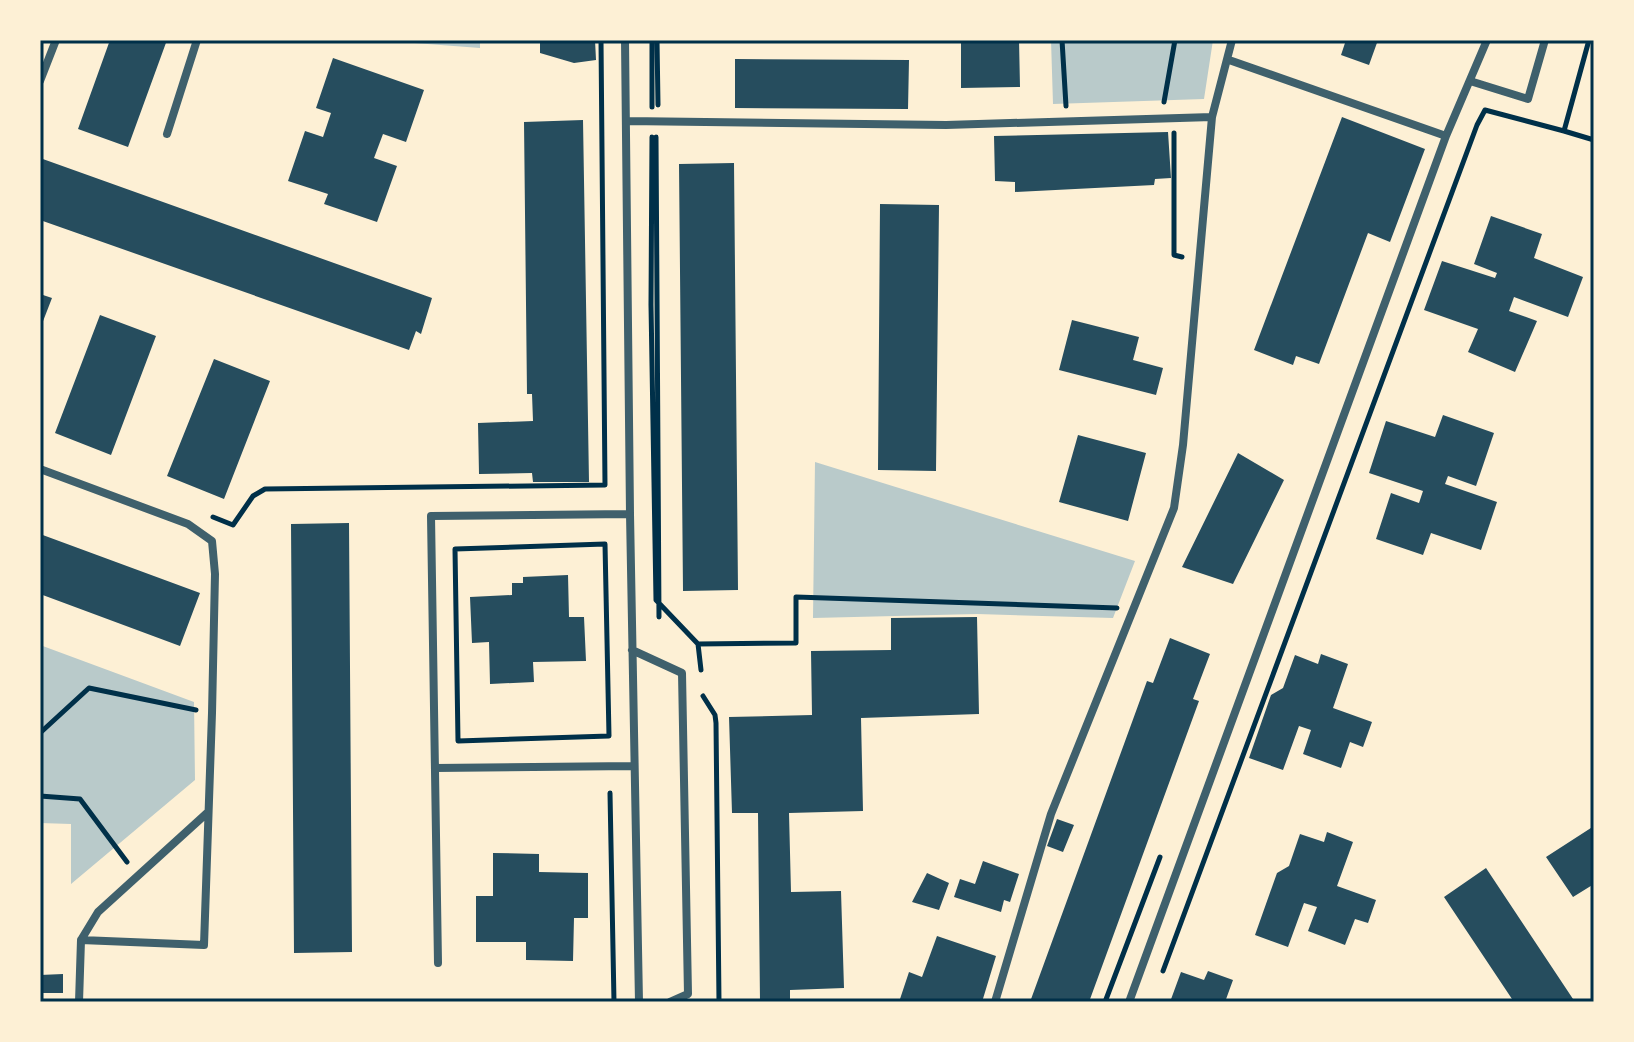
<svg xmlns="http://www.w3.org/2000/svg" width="1634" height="1042" viewBox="0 0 1634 1042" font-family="Poppins,sans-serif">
<rect width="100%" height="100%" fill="#fdf0d5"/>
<path fill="#b9caca" d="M375,40H480V48Z
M1051,40H1213L1204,99L1053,104Z
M815,462L1135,561L1113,618L977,614L813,618Z
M40,645L194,702L195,780L71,884V824L40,823Z"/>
<path fill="#264d5e" d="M110,40H167L128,147L78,129Z
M540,40H595L596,60L574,63L540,53Z
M961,40H1019L1020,87L961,88Z
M1346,40H1378L1369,65L1341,55Z
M333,58L424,90L406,142L383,134L374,158L397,166L377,222L324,204L328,194L288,181L305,131L323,137L331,113L316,108Z
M735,59L909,60L908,109L735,108Z
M1342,117L1425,149L1390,242L1368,233L1319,364L1296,356L1293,365L1254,350Z
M583,120L589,482H533L532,473L479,474L478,423L533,421L532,394H527L524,122Z
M1168,132L1171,178L1155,179L1154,185L1015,192V182L995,181L994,136Z
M40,158L432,298L421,334L416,331L409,350L40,220Z
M734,163L738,590L683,591L679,164Z
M880,204L939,205L936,471L878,470Z
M1491,216L1542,234L1534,258L1583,277L1568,317L1514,297L1509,311L1537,321L1515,372L1468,352L1478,329L1424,310L1442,261L1495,278L1497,273L1474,264Z
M40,294L52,298L40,329Z
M100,315L156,336L111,455L55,433Z
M1072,320L1139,337L1133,360L1163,368L1156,395L1059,370Z
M214,359L270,381L224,499L167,476Z
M1443,415L1494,433L1476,486L1448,476L1445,484L1497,502L1481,550L1431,533L1423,555L1376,539L1391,493L1419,503L1423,491L1369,473L1386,421L1435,437Z
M1078,435L1146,453L1128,521L1059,502Z
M1238,453L1284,480L1233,584L1182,567Z
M349,523L352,952L294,953L291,524Z
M40,534L200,593L180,646L40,594Z
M568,575L569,617H584L586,661L533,662L534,682L490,684L489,642L472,643L470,597L512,595V583H523V577Z
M977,617L979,714L861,718L863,811L789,813L791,892L841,891L844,988L790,990V1002H760L758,813H732L729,717L812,715L811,651L891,650V618Z
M1170,638L1210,654L1193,699L1199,701L1089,1002H1030L1147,681L1153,683Z
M1321,654L1348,664L1333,708L1372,722L1363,747L1350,742L1341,768L1303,754L1311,730L1299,726L1283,770L1249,758L1271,695L1283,688L1295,655L1318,664Z
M1057,819L1074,825L1063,852L1047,846Z
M1594,826V884L1573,897L1546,857Z
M1327,832L1353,842L1337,886L1376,900L1368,923L1355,919L1345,945L1308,931L1317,907L1304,903L1288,947L1255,935L1277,873L1289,866L1300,834L1324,842Z
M493,853L539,854V872L588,873V918H574L573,961L526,960V942H476V896H493Z
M983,861L1019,874L1010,902L1004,900L1001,912L954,897L960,879L975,884Z
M1486,868L1575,1002H1514L1444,897Z
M927,873L949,883L939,910L912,902Z
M937,936L996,956L982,1002H899L909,972L922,977Z
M1208,971L1233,980L1225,1002H1170L1181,972L1204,980Z
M63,974V993H40V975Z"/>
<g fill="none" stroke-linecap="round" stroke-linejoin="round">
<path stroke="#003049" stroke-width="5" d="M657,40L658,105
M1062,40L1066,106
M1164,102L1175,40
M652,107V40
M1564,131L1594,140
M1174,133V255L1182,257
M652,137L651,305L656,600L698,644L701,670
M656,137L659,617
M213,517L233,525L253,496L265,489L605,485L601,40
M605,544L609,736L458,741L455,549Z
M698,644L796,643V597L1117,608
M703,696L715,715L716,723L719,1002
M40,733L89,688L196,710
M610,793L614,1002
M40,796L80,799L127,862
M1163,971L1477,125L1485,110L1564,131L1589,40
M1105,1002L1160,857"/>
<path stroke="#3f606c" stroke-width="8" d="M625,40L630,514L639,1002
M1229,60L1446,136
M40,81L56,40
M1470,81L1528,99L1545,40
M627,121L946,125L1212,117
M167,134L197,40
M40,469L188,524L212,541L215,574L212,713L204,945L81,940
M632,650L682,673L688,994L670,1002
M435,768L634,766
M438,963L431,516L630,514
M79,1002L81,940L98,912L207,813
M995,1002L1051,814L1174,508L1183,445L1212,117L1232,40
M1129,1002L1446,136L1487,40"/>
</g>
<rect width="1634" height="1042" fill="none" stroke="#fdf0d5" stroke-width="84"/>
<rect x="42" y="42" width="1550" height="958" fill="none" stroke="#003049" stroke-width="3"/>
</svg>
